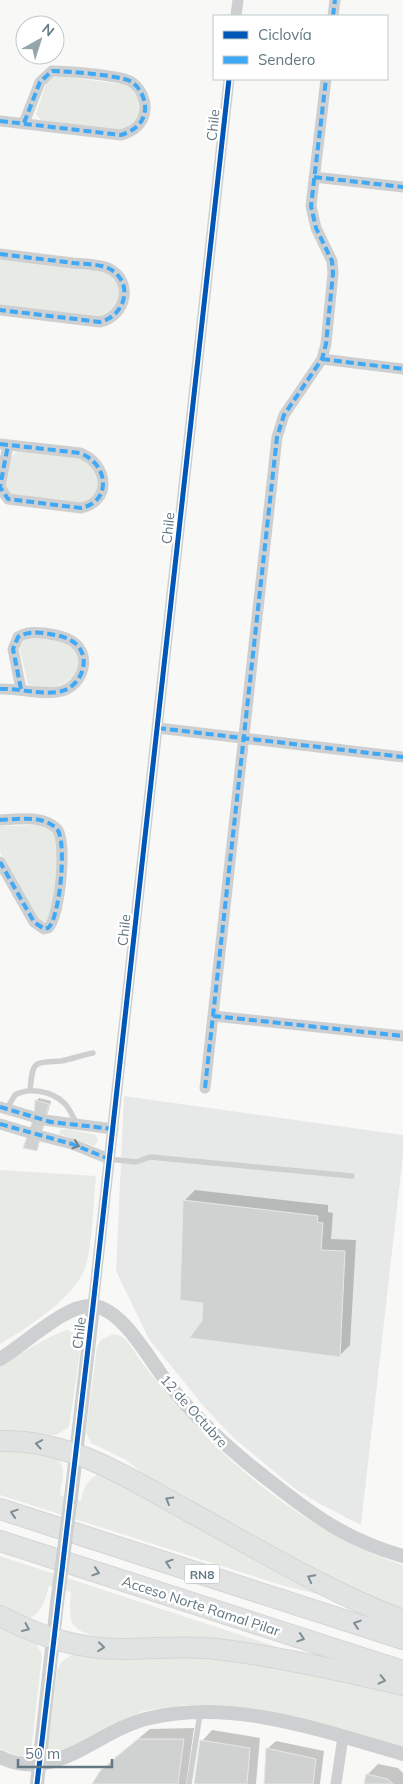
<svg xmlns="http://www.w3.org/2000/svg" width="403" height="1784" viewBox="0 0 403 1784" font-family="Mulish,sans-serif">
<rect width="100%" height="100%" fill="#f8f8f7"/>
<path fill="#e7e9e8" d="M124,1096L403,1135V1155L361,1525L320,1504L294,1488L235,1439L206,1409L149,1339L116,1271Z"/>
<path fill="#e8ebe5" d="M59,76L128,85C151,99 141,124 118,130L41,120L36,114L47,81Z
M0,259L104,271L118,282L120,303L104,318L0,306Z
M18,451L78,457L94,465L99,489L87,503L11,495L5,485L10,458Z
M29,637C41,638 58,638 69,644C99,662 63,700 28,684L19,646L24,639Z
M37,825L53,829L59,845L51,917L47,922H42L37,919L0,852V826Z
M68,1129L96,1135L98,1140L95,1146L59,1134L60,1130Z
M0,1170L96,1176C93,1203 93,1243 85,1268C76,1296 25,1330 0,1344Z
M68,1330L77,1336L81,1346L69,1427L56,1435L0,1434V1365C15,1358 56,1331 68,1330Z
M113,1334L121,1336L127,1341C188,1433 297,1532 403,1565V1613L384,1606L164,1490L126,1460L91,1443L86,1432L97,1347L101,1340Z
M26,1449L58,1458C67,1468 61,1483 60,1495L81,1501C83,1487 89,1477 103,1472L337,1599L281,1585L0,1495V1450Z
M0,1556L326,1663L104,1639C70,1630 68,1626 71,1592L49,1586C45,1599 44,1610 31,1618L12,1614L0,1607Z
M0,1625L35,1641L42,1655L31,1752L22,1757L0,1749Z
M74,1654L230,1657L403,1694V1747L221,1707L185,1705L143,1711L54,1758L48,1748L57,1671L62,1661Z"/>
<path fill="#0003" d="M39,1098L51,1101L37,1150L35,1118L37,1100Z
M195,1190L328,1205V1212L333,1213L331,1239L356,1240L350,1345L340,1355L203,1321L204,1302L184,1201Z
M194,1728L186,1784H93L101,1772L112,1760L150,1729Z
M212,1730L260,1738L256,1784H196L202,1741Z
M276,1741L324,1751L320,1784H265L267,1749Z
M378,1764L398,1768L403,1773V1784H365L367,1775Z"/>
<path fill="#d0d2d2" stroke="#e7e7e6" d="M35,1100L49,1104L37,1151L23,1148L34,1117Z
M183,1200L318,1216L317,1222L323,1223L321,1250L345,1251L340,1357L189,1338L202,1321L203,1303L180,1300Z
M138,1739H184L178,1784H92L100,1771Z
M200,1740L250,1748L247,1784H194Z
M266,1748L316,1759L313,1784H264Z
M366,1774L388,1779L393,1784H364Z"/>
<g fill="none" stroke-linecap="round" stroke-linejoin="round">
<defs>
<path id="motorway" d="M0,1441C71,1439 130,1479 190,1512C260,1550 328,1592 403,1620
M0,1509L403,1639
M0,1541L403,1671
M0,1616C41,1637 77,1649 123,1649C155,1649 186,1645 217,1649C280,1657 342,1671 403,1685"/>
</defs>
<use href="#motorway" stroke="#d4d5d5" stroke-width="22"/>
<path stroke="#cecfd0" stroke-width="5.5" d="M30,1090C33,1060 33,1063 61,1061C72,1059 82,1055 93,1053
M6,1110L15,1095C29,1087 52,1091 64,1103C70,1108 72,1117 77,1123
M109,1159L136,1162L150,1157L352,1176
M189,1784L200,1714"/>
<path stroke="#cecfd0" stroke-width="11" d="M236,16L238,0
M333,16L335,0
M0,121L121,135C131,132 141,126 144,115C148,103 141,87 130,81C117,75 67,71 52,71L40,82L24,123
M314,177L403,187
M0,254C24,257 49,260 73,263C85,264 98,264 108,268C135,281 126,316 100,322L0,310
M322,359L403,369
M0,444L80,453C109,464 112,502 81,508L8,499L0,487L8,445
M0,689C19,688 43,696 62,691C81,686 92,659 76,644C67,636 55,635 44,633C34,632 26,632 18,637L13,649L21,689
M158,728L403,757
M0,820C18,819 42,815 56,828C68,837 60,919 48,928L44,929L34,922L0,862
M213,1016L403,1036
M205,1088L277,437L284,415L322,359L326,344L333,273L332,261L316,228L311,206L326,79
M0,1107L34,1117
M45,1120L113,1129
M0,1124L30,1133
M41,1136L72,1144L109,1159
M93,1306L229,79
M336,1784L343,1737"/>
<path stroke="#cecfd0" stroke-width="14" d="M0,1359C24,1345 68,1302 94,1306C123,1310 149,1359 166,1381C198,1422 234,1454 275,1485C318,1519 350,1541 403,1556
M72,1489L93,1306
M0,1757C56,1784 96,1730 150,1718C233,1698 323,1731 403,1754
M37,1784L57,1603"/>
<use href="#motorway" stroke="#e1e2e2" stroke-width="20"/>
<path stroke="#cecfd0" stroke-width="14" d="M57,1603L72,1489"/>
<path stroke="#3fa9f5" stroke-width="4" stroke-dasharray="8 4" stroke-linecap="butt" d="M333,16L335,0
M0,121L121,135C131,132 141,126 144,115C148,103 141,87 130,81C117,75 67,71 52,71L40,82L24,123
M314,177L403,187
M0,254C24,257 49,260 73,263C85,264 98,264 108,268C135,281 126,316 100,322L0,310
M322,359L403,369
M0,444L80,453C109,464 112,502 81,508L8,499L0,487L8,445
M0,689C19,688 43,696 62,691C81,686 92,659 76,644C67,636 55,635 44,633C34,632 26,632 18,637L13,649L21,689
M158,728L403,757
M0,820C18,819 42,815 56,828C68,837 60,919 48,928L44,929L34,922L0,862
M213,1016L403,1036
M205,1088L277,437L284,415L322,359L326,344L333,273L332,261L316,228L311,206L326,79
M0,1107L51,1122L113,1129
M0,1124L72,1144L109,1159"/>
<defs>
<path id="cycleway" d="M37,1784L93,1306L229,79"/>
</defs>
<use href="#cycleway" stroke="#fff" stroke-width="8"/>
<use href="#cycleway" stroke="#0057b8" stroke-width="5"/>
</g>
<defs><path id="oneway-chevron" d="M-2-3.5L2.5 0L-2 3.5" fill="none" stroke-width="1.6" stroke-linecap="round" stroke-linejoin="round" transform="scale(1.25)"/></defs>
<use stroke="#6d818a" href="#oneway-chevron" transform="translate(76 1145) rotate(18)"/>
<g stroke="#7b8d95">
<use href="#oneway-chevron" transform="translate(39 1444) rotate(-170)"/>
<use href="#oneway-chevron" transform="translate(169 1500) rotate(-150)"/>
<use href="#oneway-chevron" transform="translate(14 1513) rotate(-162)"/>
<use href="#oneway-chevron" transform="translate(169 1563) rotate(-162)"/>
<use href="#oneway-chevron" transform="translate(96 1572) rotate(18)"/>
<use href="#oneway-chevron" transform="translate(311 1578) rotate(-152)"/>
<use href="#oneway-chevron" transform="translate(357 1624) rotate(-162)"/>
<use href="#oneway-chevron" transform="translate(26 1628) rotate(24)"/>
<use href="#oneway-chevron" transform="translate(301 1638) rotate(18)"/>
<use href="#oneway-chevron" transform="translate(101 1647) rotate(6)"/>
<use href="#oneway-chevron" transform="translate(382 1680) rotate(13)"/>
</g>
<g text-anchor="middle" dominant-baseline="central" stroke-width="5" stroke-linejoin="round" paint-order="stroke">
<rect fill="#fff" stroke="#91a0a8" stroke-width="1" x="184.5" y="1564.5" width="35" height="19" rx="4"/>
<g font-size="12" font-weight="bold" fill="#627882">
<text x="202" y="1574">RN8</text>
</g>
<g font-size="14" fill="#627882" stroke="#fff">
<text transform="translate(213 125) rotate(-84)">Chile</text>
<text transform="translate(168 528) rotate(-84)">Chile</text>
<text transform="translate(124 930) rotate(-84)">Chile</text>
<text transform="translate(79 1333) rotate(-83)">Chile</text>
<text transform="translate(194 1411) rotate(48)">12 de Octubre</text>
<text transform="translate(201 1606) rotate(18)">Acceso Norte Ramal Pilar</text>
</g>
</g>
<rect x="213" y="15" width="175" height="65" fill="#ffffff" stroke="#c0c9cd"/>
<rect x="223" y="31" width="25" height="8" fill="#0057b8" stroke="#c0c9cd"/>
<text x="258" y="40" font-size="15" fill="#627882">Ciclovía</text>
<rect x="223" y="56" width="25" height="8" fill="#3fa9f5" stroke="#c0c9cd"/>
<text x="258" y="65" font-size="15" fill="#627882">Sendero</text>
<g transform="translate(40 40) rotate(39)"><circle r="24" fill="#ffffff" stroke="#c0c9cd"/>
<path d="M0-4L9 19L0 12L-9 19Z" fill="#96a5ab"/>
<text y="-8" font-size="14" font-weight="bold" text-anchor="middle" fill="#627882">N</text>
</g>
<path d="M18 1759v8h94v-8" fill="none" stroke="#627882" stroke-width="2.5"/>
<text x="25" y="1759" font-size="15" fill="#627882" stroke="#ffffff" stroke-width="4" paint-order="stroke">50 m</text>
</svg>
